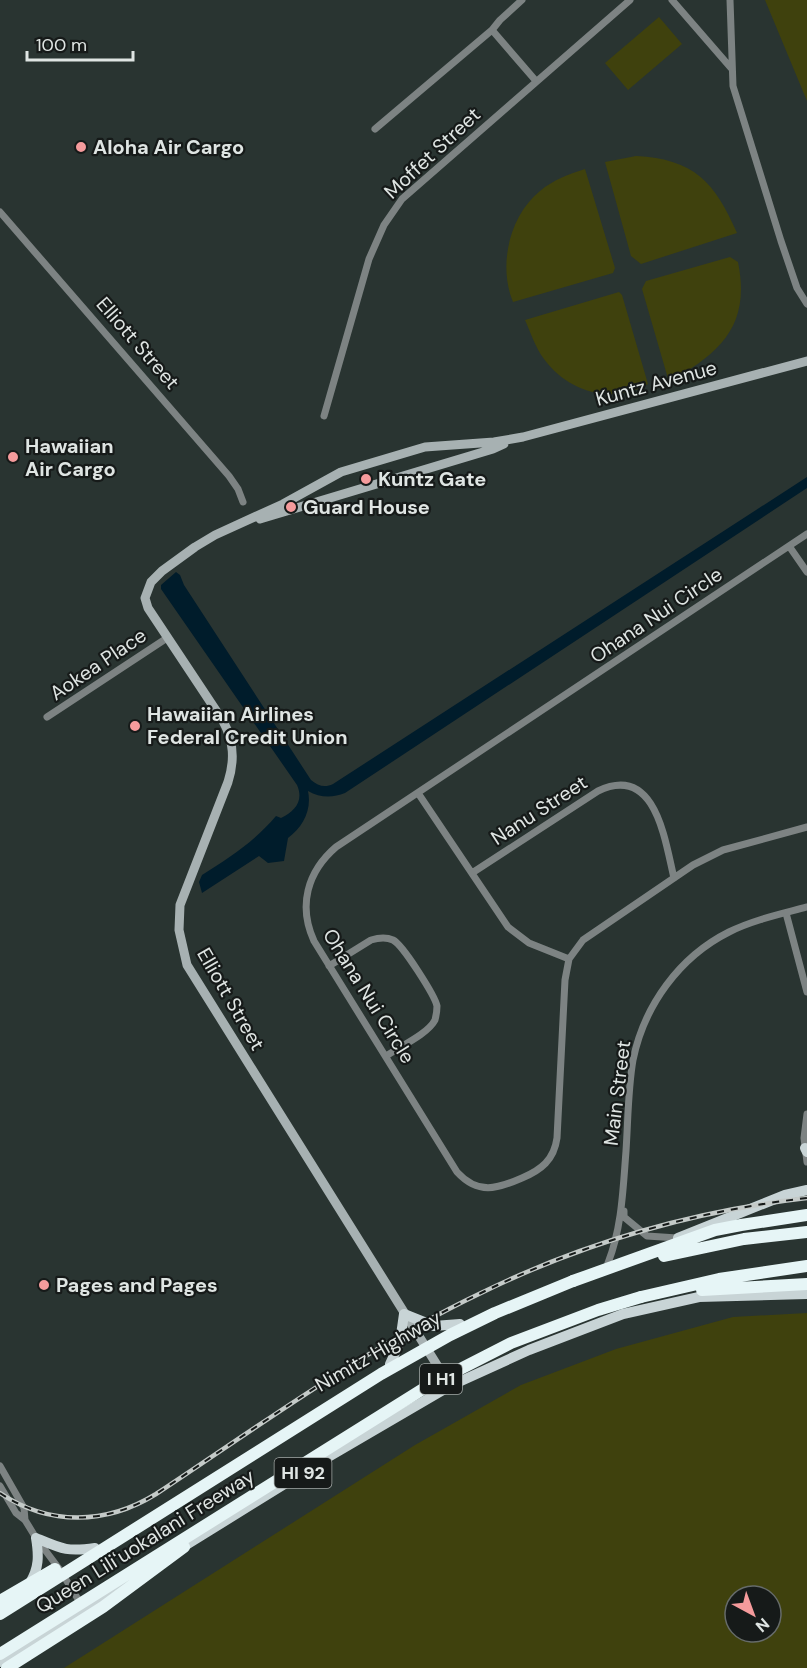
<svg xmlns="http://www.w3.org/2000/svg" width="807" height="1668" viewBox="0 0 807 1668" font-family="'DM Sans',sans-serif">
<rect width="100%" height="100%" fill="#293431"/>
<path fill="#3f410d" fill-rule="evenodd" d="M765,0H807V101Z
M659,17L682,44L628,90L605,63Z
M636,156C694,159 715,182 737,233L641,264L631,256L605,162Z
M585,169L615,268L613,273L513,302C498,266 509,216 540,191C553,180 569,174 585,169Z
M730,257L738,262C751,326 720,353 669,382L642,289L646,281Z
M619,292L622,295L648,384C612,405 568,392 544,359C535,347 531,333 525,320Z
M807,1313V1668H64L415,1445L521,1385L616,1349L733,1317ZM735,1596H771V1632H735Z"/>
<path fill="#001c2b" d="M807,477V488L345,793C333,798 320,798 308,791C312,810 303,827 288,838L284,861L268,863L259,856L202,893L199,882L202,875C229,858 255,841 276,816L281,818C295,811 304,801 297,785L161,589V585L176,572L180,575L184,585L311,780C318,786 325,788 333,784Z"/>
<g fill="none" stroke-linecap="round" stroke-linejoin="round">
<path stroke="#7d8383" stroke-width="7" d="M672,0L731,68
M730,0L733,86L781,241L797,288L807,304
M492,30L536,81
M375,129L492,30L500,20L522,0
M0,212L229,476L238,489L243,502
M324,416L369,259L384,225L402,199L630,0
M807,534L336,847C307,872 298,906 314,941L457,1172C478,1195 497,1189 522,1178C541,1170 554,1160 557,1138L565,980L569,959L583,940L693,865L723,850L807,827
M789,546L807,572
M47,717L167,638
M418,793L508,927L529,943L569,959
M472,873L598,791C656,763 665,841 674,878
M786,913L807,992
M329,966L371,940C378,938 386,937 393,940C403,945 435,996 437,1006C437,1011 436,1016 435,1020C428,1034 399,1047 386,1056
M807,1114L804,1138L807,1162
M624,1211V1217L647,1236L677,1238
M608,1263C622,1227 623,1189 626,1151C628,1121 628,1089 633,1060C644,1006 679,957 729,932C753,920 781,914 807,907
M0,1466L24,1508L25,1520
M0,1486L16,1513L25,1520L36,1538L60,1570L81,1604"/>
<path stroke="#a7b1b2" stroke-width="9" d="M260,519L493,449L504,444
M447,1381L187,965L179,930L180,905L228,782C235,760 234,741 223,721L148,608L145,598L151,582L162,571L195,547L215,535L283,504L341,472L425,447L494,442L523,437L807,361"/>
<path stroke="#c8d4d6" stroke-width="10" d="M805,1148L807,1152
M678,1238L785,1195L807,1190
M390,1364L400,1342L404,1314L434,1326L460,1324
M36,1538C62,1549 67,1552 95,1548
M178,1550L325,1459L450,1386L529,1350L623,1314L699,1297L807,1294
M30,1583C39,1568 39,1556 36,1538
M0,1662L137,1576"/>
<path stroke="#e6f5f6" stroke-width="12" d="M664,1256L744,1239L807,1232
M573,1281L715,1230L741,1225L807,1215
M702,1290L807,1284
M641,1297L719,1279L807,1266"/>
<defs>
<path id="rail" d="M0,1493C49,1526 106,1525 156,1494C262,1424 366,1348 481,1293C583,1243 694,1211 807,1198"/>
</defs>
<use href="#rail" stroke="#c4cac8" stroke-width="4.5"/>
<use href="#rail" stroke="#161a19" stroke-width="2" stroke-dasharray="7" stroke-linecap="butt"/>
<path stroke="#e6f5f6" stroke-width="12" d="M0,1601L55,1569
M0,1614L381,1374L450,1335L495,1313L573,1281
M0,1654L431,1384L511,1343L598,1310L641,1297
M7,1668L103,1607L184,1547"/>
</g>
<g fill="#f59b9c" stroke="#161a19" stroke-width="2">
<circle cx="81" cy="147" r="6"/>
<circle cx="13" cy="457" r="6"/>
<circle cx="366" cy="479" r="6"/>
<circle cx="291" cy="507" r="6"/>
<circle cx="135" cy="726" r="6"/>
<circle cx="44" cy="1285" r="6"/>
</g>
<g text-anchor="middle" dominant-baseline="central" stroke-width="4.5" stroke-linejoin="round" paint-order="stroke">
<g fill="#161a19" stroke="#a3a8a6" stroke-width="1.5">
<rect x="420" y="1364" width="42" height="30" rx="4.5"/>
<rect x="274.5" y="1458" width="57" height="30" rx="4.5"/>
</g>
<g font-size="18" font-weight="bold" fill="#dfe5e3">
<text x="441" y="1379">I H1</text>
<text x="303" y="1473">HI 92</text>
</g>
<g font-size="20" font-weight="bold" fill="#dfe5e3" stroke="#161a19" text-anchor="start">
<text x="93" y="147">Aloha Air Cargo</text>
<text x="25" y="446">Hawaiian<tspan x="25" dy="23">Air Cargo</tspan></text>
<text x="378" y="479">Kuntz Gate</text>
<text x="303" y="507">Guard House</text>
<text x="147" y="714">Hawaiian Airlines<tspan x="147" dy="23">Federal Credit Union</tspan></text>
<text x="56" y="1285">Pages and Pages</text>
</g>
<g font-size="20" fill="#dfe5e3" stroke="#161a19">
<text transform="translate(432 153) rotate(-43)">Moffet Street</text>
<text transform="translate(138 343) rotate(49)">Elliott Street</text>
<text transform="translate(656 383) rotate(-15)">Kuntz Avenue</text>
<text transform="translate(656 615) rotate(-34)">Ohana Nui Circle</text>
<text transform="translate(98 664) rotate(-34)">Aokea Place</text>
<text transform="translate(539 810) rotate(-33)">Nanu Street</text>
<text transform="translate(369 996) rotate(58)">Ohana Nui Circle</text>
<text transform="translate(231 999) rotate(60)">Elliott Street</text>
<text transform="translate(617 1093) rotate(-83)">Main Street</text>
<text transform="translate(378 1351) rotate(-30)">Nimitz Highway</text>
<text transform="translate(145 1541) rotate(-32)">Queen Liliʻuokalani Freeway</text>
</g>
</g>
<g transform="translate(753 1614) rotate(139)"><circle r="28" fill="#161a19" stroke="#666b6a" stroke-width="1.5"/>
<path d="M0-4.5L10 22L0 15L-10 22Z" fill="#f59b9c"/>
<text y="-9" font-size="16" font-weight="bold" text-anchor="middle" fill="#dfe5e3">N</text>
</g>
<path d="M27 51v9h106v-9" fill="none" stroke="#dfe5e3" stroke-width="3"/>
<text x="36" y="51" font-size="18" fill="#dfe5e3" stroke="#161a19" stroke-width="4.5" paint-order="stroke">100 m</text>
</svg>
